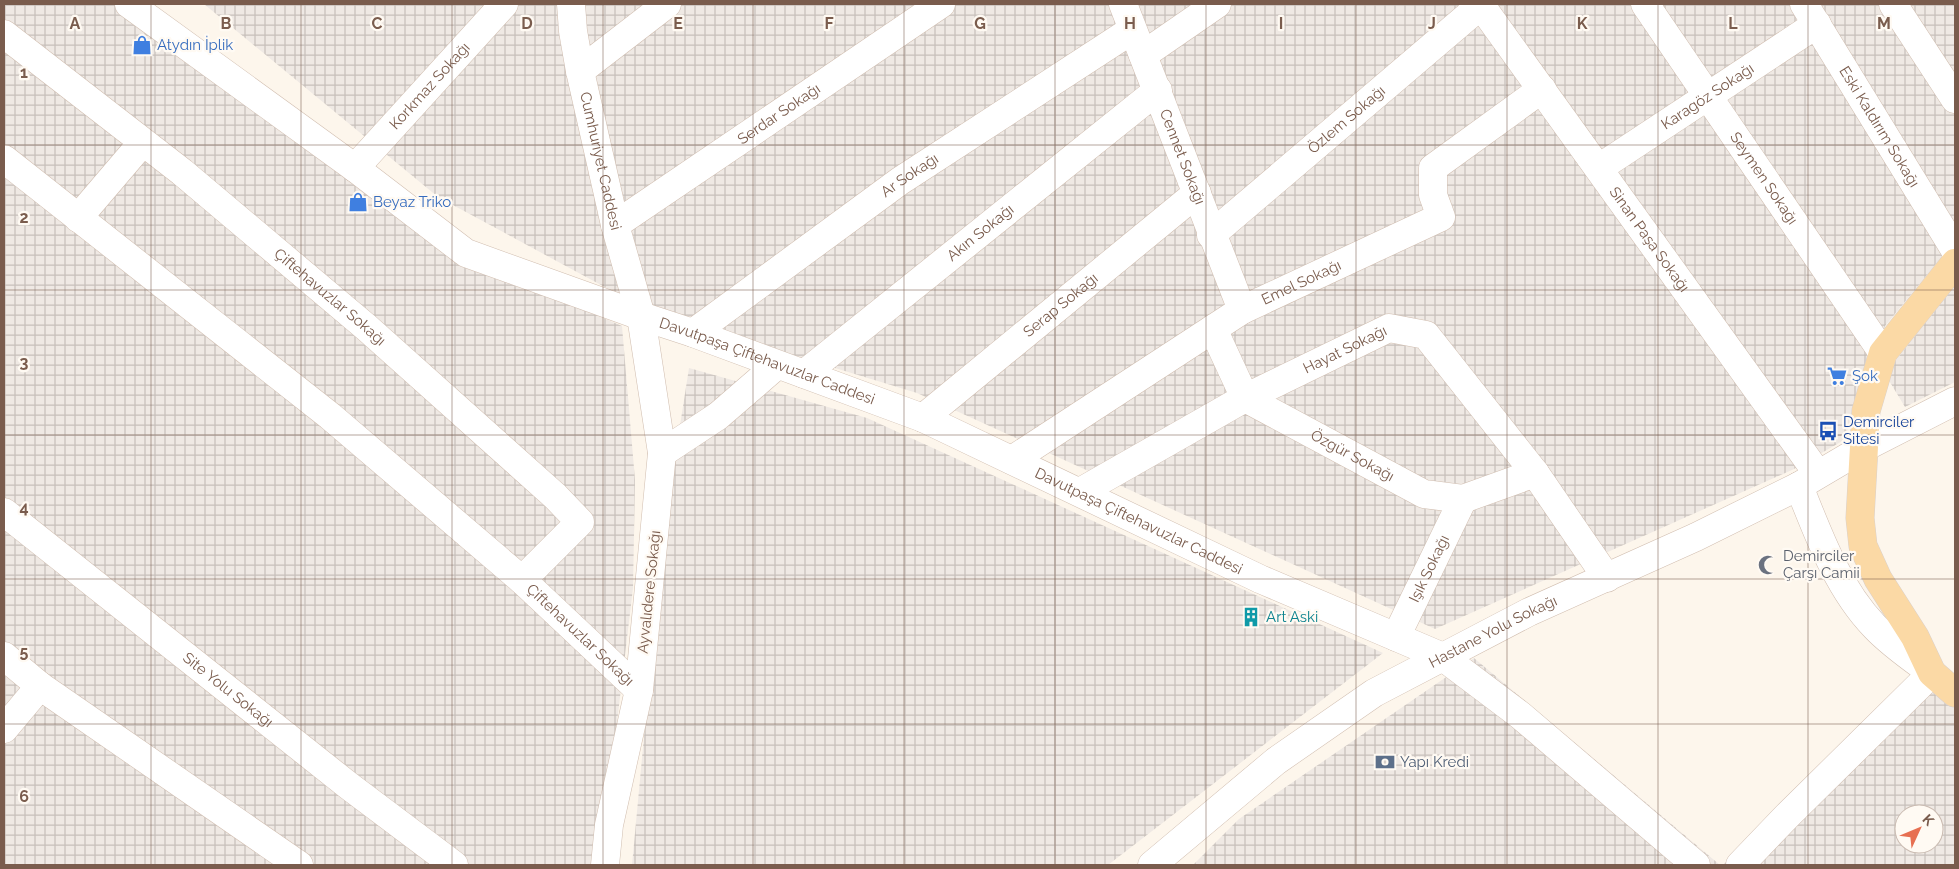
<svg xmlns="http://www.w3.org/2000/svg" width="1959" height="869" viewBox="0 0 1959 869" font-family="Raleway,sans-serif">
<defs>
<pattern id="industrial-grid" width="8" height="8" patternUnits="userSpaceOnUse" patternTransform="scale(1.25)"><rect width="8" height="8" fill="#efe9e4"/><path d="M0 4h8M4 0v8" fill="none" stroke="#c7c0bb"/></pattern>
</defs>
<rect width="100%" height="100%" fill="#fdf6ec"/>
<path fill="url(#industrial-grid)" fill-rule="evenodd" d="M4,4H122L464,257L622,326L635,480L633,588L600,865H4Z
M204,4H1955V241L1885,326L1844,440L1794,469L1435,629L917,393L651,312L438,197Z
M1955,285V382L1905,407L1885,374Z
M689,368L867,418L1383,653L1108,865H632L663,534Z
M1474,658L1720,865H1193L1239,819Z
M1915,676L1955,706V865H1723ZM1904,814H1934V844H1904Z"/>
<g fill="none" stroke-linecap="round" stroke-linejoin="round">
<defs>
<g id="minor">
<path id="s1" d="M129,4L355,168L466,253L641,316L693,333L923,418L1260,579L1443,657L1520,715L1696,865"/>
<path id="s2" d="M571,4L573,31L580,71L615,225L641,316L662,453L639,690L609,825L605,865"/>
<path id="s3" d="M1123,4L1242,310"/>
<path id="s4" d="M1480,4L1818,474"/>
<path id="s5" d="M1645,4L1883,353"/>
<path id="s6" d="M1804,4L1955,250"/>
<path d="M1893,4L1955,99"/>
<path id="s7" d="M4,34L182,172L366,327L555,496L580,522L522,580L330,416L4,159"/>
<path d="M1143,55L1217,4"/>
<path d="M580,71L667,4"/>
<path id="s8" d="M355,168L504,4"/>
<path id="s9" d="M1599,168L1817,24"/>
<path d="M78,218L142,143"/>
<path id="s10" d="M615,225L941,4"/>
<path id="s11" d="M1211,235L1481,5"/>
<path id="s12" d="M1213,329L1245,398L1424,494L1463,499L1535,473"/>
<path id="s13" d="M693,333L900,181L1132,30"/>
<path id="s14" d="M804,374L1158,90"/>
<path id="s15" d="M923,418L1197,193"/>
<path d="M662,453L718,416L777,365"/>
<path id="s16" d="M1012,460L1242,310L1441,217L1433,195V168L1542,89"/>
<path id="s17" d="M1080,492L1245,398L1389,328L1426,335L1535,473L1607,578"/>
<path id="s18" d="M4,512L349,786L454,865"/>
<path id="s19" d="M522,580L639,690"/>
<path id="s20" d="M1396,637L1463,499"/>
<path d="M4,656L40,686L299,865"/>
<path d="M4,729L40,686"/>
<path id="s21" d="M1152,865L1276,761L1374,693L1529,612L1696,537L1799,486L1865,447L1955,401"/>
<path d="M1740,865L1787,816L1932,673C1913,659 1892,645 1875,627C1838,589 1818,534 1799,486"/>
</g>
<path id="major" d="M1955,263L1883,353L1866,411L1860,518L1863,546L1878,579L1915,637L1932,673L1955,693"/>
</defs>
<use href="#minor" stroke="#d1beb0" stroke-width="29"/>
<use href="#major" stroke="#dad1cd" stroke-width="29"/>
<use href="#minor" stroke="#fff" stroke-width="28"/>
<use href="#major" stroke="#fbd9a5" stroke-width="28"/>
</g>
<path fill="none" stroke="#7a5c4d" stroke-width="1" stroke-opacity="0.55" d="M151,4V865M301,4V865M452,4V865M603,4V865M753,4V865M904,4V865M1055,4V865M1206,4V865M1356,4V865M1507,4V865M1658,4V865M1808,4V865M4,145H1955M4,290H1955M4,435H1955M4,579H1955M4,724H1955"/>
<defs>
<symbol id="shop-bare" viewBox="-9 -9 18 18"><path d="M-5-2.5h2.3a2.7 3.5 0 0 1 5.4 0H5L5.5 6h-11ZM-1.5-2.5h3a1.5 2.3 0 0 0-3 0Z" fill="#3f7fe0" stroke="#fffaf3" stroke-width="2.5" paint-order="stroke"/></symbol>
<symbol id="supermarket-bare" viewBox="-9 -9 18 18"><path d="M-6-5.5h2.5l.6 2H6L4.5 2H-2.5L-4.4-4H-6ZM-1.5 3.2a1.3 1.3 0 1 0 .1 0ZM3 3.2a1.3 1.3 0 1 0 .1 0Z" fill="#3f7fe0" stroke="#fffaf3" stroke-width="2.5" paint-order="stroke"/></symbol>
<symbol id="bus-bare" viewBox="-9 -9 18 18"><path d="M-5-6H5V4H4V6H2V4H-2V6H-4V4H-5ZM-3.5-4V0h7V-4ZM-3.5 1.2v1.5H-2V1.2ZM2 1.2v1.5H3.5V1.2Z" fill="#1a4fb4" stroke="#fffaf3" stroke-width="2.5" paint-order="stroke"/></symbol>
<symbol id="mosque-bare" viewBox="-9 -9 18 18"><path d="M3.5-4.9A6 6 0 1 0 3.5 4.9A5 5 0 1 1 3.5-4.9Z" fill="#6b7280" stroke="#fffaf3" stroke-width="2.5" paint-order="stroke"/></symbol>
<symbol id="building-bare" viewBox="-9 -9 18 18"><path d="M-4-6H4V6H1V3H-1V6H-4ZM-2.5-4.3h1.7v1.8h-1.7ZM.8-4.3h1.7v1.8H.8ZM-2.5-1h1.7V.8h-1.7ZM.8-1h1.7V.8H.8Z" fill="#0f9aa8" stroke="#fffaf3" stroke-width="2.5" paint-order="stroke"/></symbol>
<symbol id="bank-bare" viewBox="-9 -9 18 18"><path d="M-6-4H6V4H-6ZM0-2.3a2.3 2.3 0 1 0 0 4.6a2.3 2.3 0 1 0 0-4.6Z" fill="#5c6f8a" stroke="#fffaf3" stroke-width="2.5" paint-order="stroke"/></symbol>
</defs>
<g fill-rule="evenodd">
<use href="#shop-bare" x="128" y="31" width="28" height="28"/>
<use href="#shop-bare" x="344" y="188" width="28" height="28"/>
<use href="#supermarket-bare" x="1823" y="362" width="28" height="28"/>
<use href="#bus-bare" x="1814" y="417" width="28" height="28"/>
<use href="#mosque-bare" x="1754" y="551" width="28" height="28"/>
<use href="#building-bare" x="1237" y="603" width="28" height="28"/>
<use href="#bank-bare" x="1371" y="748" width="28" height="28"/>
</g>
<g text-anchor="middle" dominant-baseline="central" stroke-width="4.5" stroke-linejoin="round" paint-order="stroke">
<g font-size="15" fill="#366cbe" stroke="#fffaf3" text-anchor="start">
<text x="157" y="45">Atydın İplik</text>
<text x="373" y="202">Beyaz Triko</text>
<text x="1852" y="376">Şok</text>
</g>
<g font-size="15" fill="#7a5c4d" stroke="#fffaf3">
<text stroke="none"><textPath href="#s8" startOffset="111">Korkmaz Sokağı</textPath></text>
<text stroke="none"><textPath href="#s9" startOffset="130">Karagöz Sokağı</textPath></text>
<text stroke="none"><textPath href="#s10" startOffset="198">Serdar Sokağı</textPath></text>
<text stroke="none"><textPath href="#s11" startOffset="178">Özlem Sokağı</textPath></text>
<text stroke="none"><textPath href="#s6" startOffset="144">Eski Kaldırım Sokağı</textPath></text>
<text stroke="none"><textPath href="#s3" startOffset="164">Cennet Sokağı</textPath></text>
<text stroke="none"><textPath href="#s2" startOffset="160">Cumhuriyet Caddesi</textPath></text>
<text stroke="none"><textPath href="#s13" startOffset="268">Ar Sokağı</textPath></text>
<text stroke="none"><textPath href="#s5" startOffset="211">Seymen Sokağı</textPath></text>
<text stroke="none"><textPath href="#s14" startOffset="226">Akın Sokağı</textPath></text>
<text stroke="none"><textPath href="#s4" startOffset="290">Sinan Paşa Sokağı</textPath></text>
<text stroke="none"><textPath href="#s16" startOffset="340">Emel Sokağı</textPath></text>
<text stroke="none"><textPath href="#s7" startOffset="419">Çiftehavuzlar Sokağı</textPath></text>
<text stroke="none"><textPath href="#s15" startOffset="178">Serap Sokağı</textPath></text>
<text stroke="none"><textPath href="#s17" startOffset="301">Hayat Sokağı</textPath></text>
<text stroke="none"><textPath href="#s1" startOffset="739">Davutpaşa Çiftehavuzlar Caddesi</textPath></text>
<text stroke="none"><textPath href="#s12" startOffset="198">Özgür Sokağı</textPath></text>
<text stroke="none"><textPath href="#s1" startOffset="1144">Davutpaşa Çiftehavuzlar Caddesi</textPath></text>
<text stroke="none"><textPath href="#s20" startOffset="76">Işık Sokağı</textPath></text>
<text transform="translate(649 592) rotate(-84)">Ayvalıdere Sokağı</text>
<text stroke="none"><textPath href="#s21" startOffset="415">Hastane Yolu Sokağı</textPath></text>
<text stroke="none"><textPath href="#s19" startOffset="80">Çiftehavuzlar Sokağı</textPath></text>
<text stroke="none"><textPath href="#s18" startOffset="286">Site Yolu Sokağı</textPath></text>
</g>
<g font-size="15" fill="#164399" stroke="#fffaf3" text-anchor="start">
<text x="1843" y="422">Demirciler<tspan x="1843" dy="17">Sitesi</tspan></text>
</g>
<g font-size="15" fill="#5b616d" stroke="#fffaf3" text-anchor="start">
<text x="1783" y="556">Demirciler<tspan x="1783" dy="17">Çarşı Camii</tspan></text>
</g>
<g font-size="15" fill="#0d838f" stroke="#fffaf3" text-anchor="start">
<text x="1266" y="617">Art Aski</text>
</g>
<g font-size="15" fill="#4e5e75" stroke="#fffaf3" text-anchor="start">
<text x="1400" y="762">Yapı Kredi</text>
</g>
</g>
<g font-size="16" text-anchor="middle" font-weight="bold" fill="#7a5c4d" stroke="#fffaf3" stroke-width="4.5" stroke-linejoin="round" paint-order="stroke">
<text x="75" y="29">A</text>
<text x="226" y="29">B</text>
<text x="377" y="29">C</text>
<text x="527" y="29">D</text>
<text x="678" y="29">E</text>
<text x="829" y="29">F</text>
<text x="980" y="29">G</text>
<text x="1130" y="29">H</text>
<text x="1281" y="29">I</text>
<text x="1432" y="29">J</text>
<text x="1582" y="29">K</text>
<text x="1733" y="29">L</text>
<text x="1884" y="29">M</text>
<text x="24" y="78">1</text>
<text x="24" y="223">2</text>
<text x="24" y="368">3</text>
<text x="24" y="513">4</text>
<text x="24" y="657">5</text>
<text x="24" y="802">6</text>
</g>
<rect width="1959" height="869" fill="none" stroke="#7a5c4d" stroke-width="10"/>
<g transform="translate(1919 829) rotate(46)"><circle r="24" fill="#fffaf3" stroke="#cabbb1"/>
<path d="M0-4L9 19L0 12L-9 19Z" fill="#e76f51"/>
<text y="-8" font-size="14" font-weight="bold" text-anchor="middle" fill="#7a5c4d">K</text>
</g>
</svg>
